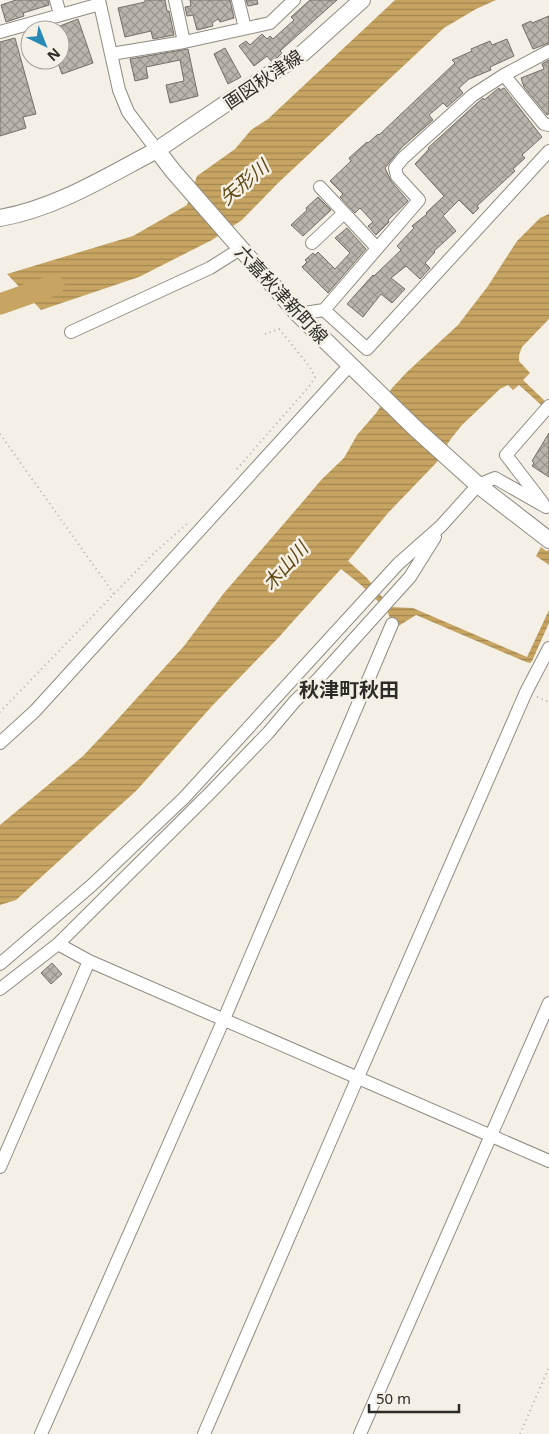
<svg xmlns="http://www.w3.org/2000/svg" width="549" height="1434" viewBox="0 0 549 1434" font-family="'Noto Sans','Noto Sans JP',sans-serif">
<defs>
<pattern id="water-rules" width="6" height="5" patternUnits="userSpaceOnUse" patternTransform="scale(1.25)"><rect width="6" height="5" fill="#c7a462"/><path d="M0 2.5h6" fill="none" stroke="#a28651"/></pattern>
<pattern id="building-cross-hatch" width="8" height="8" patternUnits="userSpaceOnUse" patternTransform="scale(1.25)"><rect width="8" height="8" fill="#bab5ac"/><path d="M0 0l8 8M0 8l8-8" fill="none" stroke="#98938c"/></pattern>
</defs>
<rect width="100%" height="100%" fill="#f5f0e6"/>
<path fill="url(#water-rules)" d="M395,0H496L476,9L444,28L278,183L242,220L212,240L139,277L41,310L7,274L133,236L187,205L197,176L235,149L251,130L268,119Z
M549,214V319L522,347L519,355V361L530,373L523,380L549,405V412L519,385L513,390L508,385L500,389L462,425L450,440L437,462L388,513L348,561L367,578L390,607L413,608L527,657L549,610V623L532,661L530,663L526,662L416,615L397,627L392,624L387,610L361,585L341,569L295,619L280,636L212,706L137,790L16,900L0,905V825L83,756L117,720L184,646L224,593L300,505L322,479L344,458L357,435L377,412L392,388L407,372L458,325L488,286L517,241L540,218Z
M541,547L546,551L549,550V565L536,556Z"/>
<g fill="none" stroke-linecap="round" stroke-linejoin="round">
<path stroke="#c7a462" stroke-width="21" d="M0,304L54,285"/>
</g>
<path fill="url(#building-cross-hatch)" stroke="#747068" d="M16,0H48L49,5L23,13L24,16L6,22L1,5Z
M145,0H165L167,11H169L174,35L153,39L151,31L125,37L118,8L145,2Z
M190,0H230L234,18L220,22L218,19L212,23L213,26L197,30L193,15L187,16L185,7L191,6Z
M246,0H257L258,4L248,6Z
M310,0H337L280,51L282,53L277,58L271,61L267,56L254,66L239,46L246,41L250,45L262,34L267,39L270,36L273,39L294,20L291,17Z
M549,16V43L533,49L522,25L531,21L532,23Z
M78,19L93,63L62,74L57,60H60V26Z
M15,38L36,114L23,117L26,128L0,136V42Z
M507,39L514,56L490,67L491,70L469,79L459,88L463,93L447,107L443,103L429,115L433,120L402,147L385,168L391,181L408,201L388,220L389,222L376,235L368,226L373,222L360,208L355,213L340,197L343,194L330,181L351,161L349,158L367,142L368,143L378,134L379,135L455,63L452,60L472,51L471,49L490,41L492,45Z
M225,48L241,77L228,84L214,54Z
M188,49L198,96L170,103L166,85L184,81L180,60L146,67L148,78L135,81L130,59Z
M549,60V114L547,115L524,87L521,78L544,69L542,64Z
M499,88L500,90L504,88L542,137L522,155L525,158L513,169L515,171L477,206L479,208L473,214L459,200L443,216L456,231L434,251L435,252L425,263L430,268L420,279L406,266L391,278L405,289L392,303L381,294L363,317L347,304L373,275L374,276L401,250L397,246L414,228L412,226L427,214L426,213L444,196L415,164L429,149L428,148L475,105L483,98L484,100Z
M318,197L331,210L303,236L291,225L307,210L306,208Z
M347,228L366,249L328,293L302,267L307,262L305,260L313,253L315,255L318,252L335,269L350,253L335,238Z
M549,433V477L532,466L534,463L532,461Z
M52,963L62,974L51,984L41,973Z"/>
<g fill="none" stroke-linecap="round" stroke-linejoin="round">
<defs>
<path id="minor" d="M56,0L60,14
M99,0L119,90L128,112L137,124L157,150
M175,0L184,42
M238,0L245,28
M0,32L100,4
M111,54L184,42L270,23L294,0
M504,75L544,124L549,125
M320,187L377,248
M312,243L344,213
M324,310L367,349L549,151
M298,314L324,310L419,200L397,176L395,168L403,158L473,95L504,75L549,51
M71,332L210,268L240,249
M542,502L506,455L549,406
M0,743L35,711L350,365
M58,944L89,961L549,1161
M0,964L92,885L184,798L398,564L441,526L478,485L495,478L546,507
M0,989L58,944L210,793L268,733L295,701L319,678L410,577L435,537
M0,1167L89,961
M41,1434L224,1019L392,624
M204,1434L358,1077L526,692L549,648
M360,1434L549,1003"/>
<path id="major" d="M157,150L262,79L303,53L362,0
M0,218C57,208 107,176 157,150L173,171L298,314L416,429L478,485L549,540"/>
</defs>
<use href="#minor" stroke="#8f8b82" stroke-width="14"/>
<use href="#major" stroke="#8f8b82" stroke-width="18"/>
<path stroke="#b3afa7" stroke-width="2" stroke-dasharray="1 4" stroke-linecap="butt" d="M0,434L114,594L0,712
M237,469L311,384L315,377L310,367L279,329L265,334
M114,594L154,553L187,524
M537,697L549,702
M520,1434L549,1367"/>
<use href="#minor" stroke="#fff" stroke-width="12"/>
<use href="#major" stroke="#fff" stroke-width="16"/>
</g>
<g text-anchor="middle" dominant-baseline="central" stroke-width="5" stroke-linejoin="round" paint-order="stroke">
<g font-size="18" fill="#2d2b28" stroke="#f5f0e6">
<text transform="translate(263 79) rotate(-34)">画図秋津線</text>
<text transform="translate(282 294) rotate(47)">六嘉秋津新町線</text>
</g>
<g font-size="19" font-style="italic" fill="#604713" stroke="#f5f0e6">
<text transform="translate(244 182) rotate(-40)">矢形川</text>
<text transform="translate(285 566) rotate(-48)">木山川</text>
</g>
<g font-size="20" font-weight="bold" fill="#2d2b28" stroke="#f5f0e6">
<text x="349" y="689">秋津町秋田</text>
</g>
</g>
<g transform="translate(45 45) rotate(137)"><circle r="24" fill="#f5f0e6" stroke="#a5a19a"/>
<path d="M0-4L9 19L0 12L-9 19Z" fill="#298ab5"/>
<text y="-8" font-size="14" font-weight="bold" text-anchor="middle" fill="#2d2b28">N</text>
</g>
<path d="M369 1404v8h90v-8" fill="none" stroke="#2d2b28" stroke-width="2.5"/>
<text x="376" y="1404" font-size="15" fill="#2d2b28" stroke="#f5f0e6" stroke-width="4" paint-order="stroke">50 m</text>
</svg>
